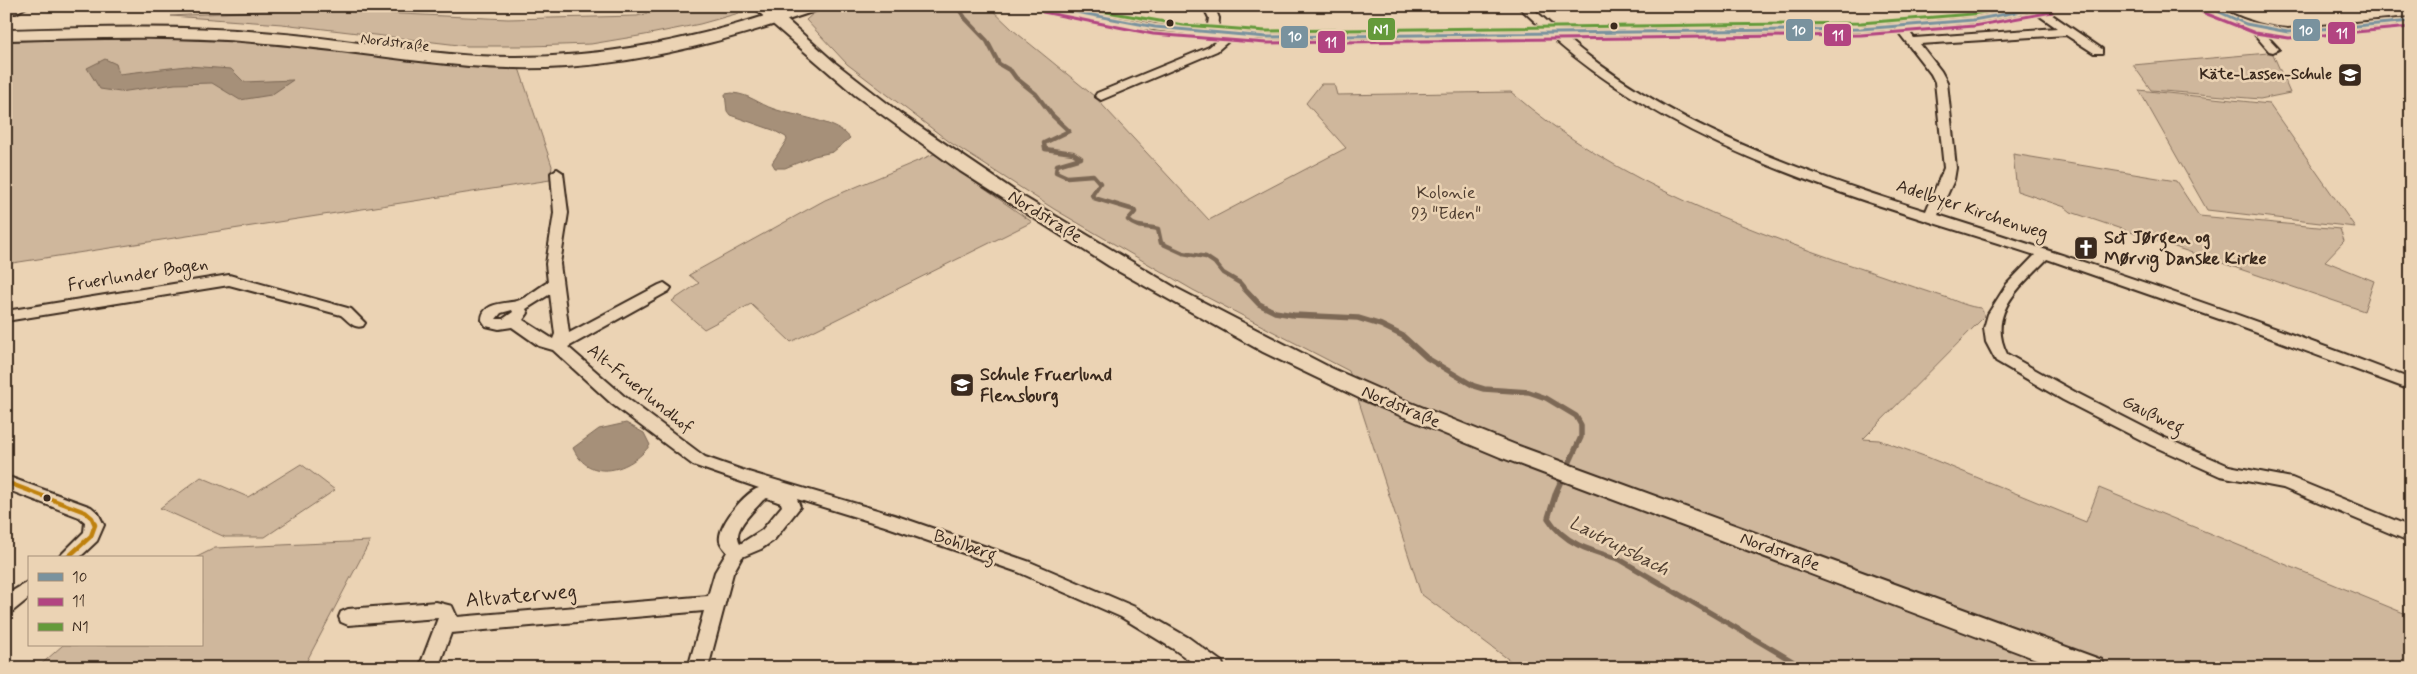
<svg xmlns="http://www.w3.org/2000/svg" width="2417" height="674" viewBox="0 0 2417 674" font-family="Mynerve,sans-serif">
<rect width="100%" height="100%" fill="#ebd3b4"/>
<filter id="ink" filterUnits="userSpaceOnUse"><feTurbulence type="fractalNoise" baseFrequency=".02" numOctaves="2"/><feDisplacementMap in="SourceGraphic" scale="10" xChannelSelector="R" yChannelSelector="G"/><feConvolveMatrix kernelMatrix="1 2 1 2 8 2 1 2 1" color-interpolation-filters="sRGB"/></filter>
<g filter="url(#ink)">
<path fill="#cfb79c" stroke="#85705d" d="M680,6H764L700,24L645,35L591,44L530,46H467L282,24L171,16L323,7L380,13L508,19L637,16Z
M825,6H988L1013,30L1094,96L1209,220L1346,148L1306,103L1321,84H1334L1337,95L1511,92C1616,184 1753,232 1883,276C1905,284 1926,291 1948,298C1958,302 1969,307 1981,308L1985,316L1863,439L1879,440L1927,457L2086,522L2099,488L2411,616V668H1520L1421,594L1349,371L1193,290L1054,209L951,143L847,64L806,20L816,11Z
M193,36L278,43L414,60L519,68L552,166L550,180L6,264V40Z
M2268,53L2273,54L2290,93L2260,99L2151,90L2133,65Z
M2139,90L2269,104L2355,227L2207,210Z
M934,154L1032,222L791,342L751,304L704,329L672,301L699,283L689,275L825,200Z
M2013,154L2176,181L2199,216L2340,229L2344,241L2325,261L2374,281L2364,311L2071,212L2065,207L2017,191Z
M301,464L335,490L265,537H225L160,508L201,477L248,497Z
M370,541L303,668H37L63,645H201V558H195L215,548Z"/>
<path fill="#a69079" stroke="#7b6755" d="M105,59L116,64L119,74L187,66L231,69L244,82L293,80L271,95L240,100L212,83L175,84L120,92L100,89L87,68Z
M732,93C749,94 759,104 774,109C794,116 838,121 850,138L833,152L814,156L785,168H775L772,163L787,140L786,137L773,130L730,115L727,111L725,94Z
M626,423L644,433L650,445C631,471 589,484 573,448L599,429Z"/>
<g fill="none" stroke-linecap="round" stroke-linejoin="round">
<path stroke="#7b6755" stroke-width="4.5" d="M957,6L965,18L987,41L999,64L1011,71L1016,78L1036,94L1052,115L1069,131L1044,143L1045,149L1073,153L1081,158L1057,165L1056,172L1067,177L1093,175L1100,183L1092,195L1094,198L1134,210L1135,212L1128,220C1137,229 1147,226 1158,229L1161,243L1183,253L1206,257L1215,263L1223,273L1240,283L1245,289"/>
<path stroke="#7b6755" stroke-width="5.5" d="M1244,288L1259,304L1275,312L1293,315L1358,318L1381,325L1403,336L1427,358L1474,386L1484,389L1529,392L1546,398L1576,416L1581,425V437L1556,492L1548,518C1564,544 1591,551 1619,559L1804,668"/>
<defs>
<path id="street" d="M14,6H28L16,13H8V9Z
M1039,6H1059L1126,20L1207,31L1209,18L1203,6H1214L1219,18L1218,31L1266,34L1544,30L1518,6H1530L1557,30L1861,26L1973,17L2031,6H2056L2045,10L2102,49V53H2094L2066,35L1920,44L1941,71L1947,82L1956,168L1954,180L1938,215C2097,265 2255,319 2411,379V390L2225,321L2047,259C2021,286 1986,313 2007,354L2075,392L2163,437L2229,466L2292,478L2411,527V542L2283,488L2220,476L2151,445L2063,400L1996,361L1986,342L1984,328L1988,314L2007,284L2035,255C1868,201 1686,156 1551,37L1231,39L1217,51L1101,100L1095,96L1097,93L1209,47L1220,38L1126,27L1071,16ZM2034,12L2057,28L1914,38L1907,29L1973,23ZM1896,29L1931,74L1935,82L1944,168L1926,211C1800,171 1666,125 1564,36L1861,32Z
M2200,6C2218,6 2231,15 2249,21C2262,26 2274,28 2288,29L2411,18V24L2288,35L2264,33L2279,49L2273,52L2269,51L2250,29L2221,18Z
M557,169L563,173L568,213L560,264L569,333L659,285L664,283L671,288L669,291L568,347L624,396L705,457L745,471L894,515L1030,562L1135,607L1189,638L1222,662L1224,668H1200L1175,650L1121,617L1018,572L885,526L797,499L800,507L774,540L761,549L742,557L733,573L708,668H688L704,611L451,633L438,668H419L438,618L348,625L341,622L339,617L341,612L348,609L436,602L452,606L457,617L708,596L715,572L727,552C725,549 721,545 720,541C717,526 745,492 759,488L693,465L612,404L553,350L539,346L512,327L499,329L486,326L482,320C482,302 505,304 517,301C525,299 541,286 548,282L546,264L554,213L551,173ZM550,294L555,334L553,339L523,320L528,313L526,309ZM512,310L513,312L503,319H496L501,313ZM767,498L781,503L782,506L762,530L740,544C731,529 755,510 763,500Z
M229,275L351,309L365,323L363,326C353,329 349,321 341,315L229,285L6,321V311Z
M6,476L91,507L98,513L104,525L97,541L79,558H58L84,532L85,522L79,517L6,489Z
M29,581V598L13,611L6,613V595Z"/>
<path id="secondary" d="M766,6L780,14L834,62L901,114L1022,196L1174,287L1331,368L1399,398L1516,445L2102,660L2105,668H2060L1500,457L1361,399L1263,352L1109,266L960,171L855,95L761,14L758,11L761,8Z"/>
<path id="primary" d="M795,6H820L818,10C736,38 653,61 566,67C465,74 366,51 266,43C180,35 93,38 6,40V30C92,28 177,25 262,32C334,37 405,52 477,56C587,62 691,42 795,6Z"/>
</defs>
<use href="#street" stroke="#3b2a1e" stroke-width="4"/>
<use href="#secondary" stroke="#3b2a1e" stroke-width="4"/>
<use href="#primary" stroke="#3b2a1e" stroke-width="4"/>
<use href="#street" fill="#ebd3b4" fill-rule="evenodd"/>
<use href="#secondary" fill="#ebd3b4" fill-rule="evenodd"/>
<use href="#primary" fill="#ebd3b4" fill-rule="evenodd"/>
<defs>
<path id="bus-1" d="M1045,6L1155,27L1266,37L1861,29L1973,20L2050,6
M2206,6L2246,24L2288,32L2411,21"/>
<path id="bus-2" d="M1043,12L1153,34L1266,43L1861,35L1974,26L2052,12
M2202,12L2255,33L2289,38L2411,27"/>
<path id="bus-3" d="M1072,6L1183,25L1266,31L1861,23L1972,14L2014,6"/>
<path id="bus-4" d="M6,482L85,512L92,518L95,525L91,536L67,558"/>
</defs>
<use href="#bus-1" stroke="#ebd3b4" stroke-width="6"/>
<use href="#bus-2" stroke="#ebd3b4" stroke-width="6"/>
<use href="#bus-3" stroke="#ebd3b4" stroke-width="6"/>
<use href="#bus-4" stroke="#ebd3b4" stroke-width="8"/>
<use href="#bus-1" stroke="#79929e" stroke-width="3"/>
<use href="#bus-2" stroke="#b24481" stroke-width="3"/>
<use href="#bus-3" stroke="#649a3a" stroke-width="3"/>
<use href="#bus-4" stroke="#bf8109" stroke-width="4.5"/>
</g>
</g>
<defs>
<symbol id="school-square" viewBox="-11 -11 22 22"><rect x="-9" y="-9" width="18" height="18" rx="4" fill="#3b2a1e" stroke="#ebd3b4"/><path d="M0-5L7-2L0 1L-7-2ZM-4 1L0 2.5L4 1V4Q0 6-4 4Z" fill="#fff"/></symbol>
<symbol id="church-square" viewBox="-11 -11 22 22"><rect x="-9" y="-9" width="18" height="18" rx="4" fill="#3b2a1e" stroke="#ebd3b4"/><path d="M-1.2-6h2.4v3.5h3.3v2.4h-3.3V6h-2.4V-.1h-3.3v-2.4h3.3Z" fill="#fff"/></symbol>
</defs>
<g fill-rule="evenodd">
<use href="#school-square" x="2336" y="61" width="28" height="28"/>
<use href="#church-square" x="2072" y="234" width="28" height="28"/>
<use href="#school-square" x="948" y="371" width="28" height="28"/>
</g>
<g fill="#3b2a1e" stroke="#ebd3b4" stroke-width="2">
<circle cx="1170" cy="23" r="4.5"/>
<circle cx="1614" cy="26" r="4.5"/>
<circle cx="47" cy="498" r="4.5"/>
</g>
<g text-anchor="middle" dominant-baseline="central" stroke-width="5" stroke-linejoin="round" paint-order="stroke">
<g font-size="15" fill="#3b2a1e" stroke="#ebd3b4">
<text transform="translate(395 43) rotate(7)">Nordstraße</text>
</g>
<g font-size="15" font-weight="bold" fill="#3b2a1e" stroke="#ebd3b4" text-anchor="end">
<text x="2332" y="75">Käte-Lassen-Schule</text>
</g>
<g font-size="18" fill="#513f31" stroke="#ebd3b4">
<text x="1446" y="193">Kolonie<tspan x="1446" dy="21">93 "Eden"</tspan></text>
</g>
<g font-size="18" fill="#3b2a1e" stroke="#ebd3b4">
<text transform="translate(1972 210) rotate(18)">Adelbyer Kirchenweg</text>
<text transform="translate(1045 217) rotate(32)">Nordstraße</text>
<text transform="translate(138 275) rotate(-9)">Fruerlunder Bogen</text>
<text transform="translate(640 389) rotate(39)">Alt-Fruerlundhof</text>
<text transform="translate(1401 407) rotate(23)">Nordstraße</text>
<text transform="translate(2153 415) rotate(26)">Gaußweg</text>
<text transform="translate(965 546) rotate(19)">Bohlberg</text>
<text transform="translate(1780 552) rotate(20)">Nordstraße</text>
</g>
<g font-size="18" font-weight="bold" fill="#3b2a1e" stroke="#ebd3b4" text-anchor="start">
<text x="2104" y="238">Sct Jørgen og<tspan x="2104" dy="21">Mørvig Danske Kirke</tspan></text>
<text x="980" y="375">Schule Fruerlund<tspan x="980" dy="21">Flensburg</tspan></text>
</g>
<g font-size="19" font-style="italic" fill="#503e30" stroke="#ebd3b4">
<text transform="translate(1619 546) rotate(27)">Lautrupsbach</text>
</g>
<g font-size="21" fill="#3b2a1e" stroke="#ebd3b4">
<text transform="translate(521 596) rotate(-5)">Altvaterweg</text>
</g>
</g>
<g stroke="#ebd3b4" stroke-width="2">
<rect x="1367" y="17" width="29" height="24" rx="5" fill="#649a3a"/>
<rect x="1785" y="18" width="29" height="24" rx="5" fill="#79929e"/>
<rect x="2292" y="18" width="29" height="24" rx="5" fill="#79929e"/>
<rect x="2327" y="21" width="29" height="24" rx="5" fill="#b24481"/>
<rect x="1823" y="23" width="29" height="24" rx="5" fill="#b24481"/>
<rect x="1280" y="25" width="29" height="24" rx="5" fill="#79929e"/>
<rect x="1317" y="30" width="29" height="24" rx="5" fill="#b24481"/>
</g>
<g font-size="14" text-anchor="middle" font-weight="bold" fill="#fff">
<text x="1381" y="34">N1</text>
<text x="1799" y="35">10</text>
<text x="2306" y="35">10</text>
<text x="2342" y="38">11</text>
<text x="1838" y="40">11</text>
<text x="1295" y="41">10</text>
<text x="1331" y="47">11</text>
</g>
<rect width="2417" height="674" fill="none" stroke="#ebd3b4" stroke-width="25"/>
<rect x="12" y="12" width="2392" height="649" fill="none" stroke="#3b2a1e" stroke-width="2" filter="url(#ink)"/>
<rect x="28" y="556" width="175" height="90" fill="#ebd3b4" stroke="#a58f78"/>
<rect x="38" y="573" width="25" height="8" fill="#79929e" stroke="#a58f78"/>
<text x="72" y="582" font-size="15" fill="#3b2a1e">10</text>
<rect x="38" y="598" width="25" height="8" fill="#b24481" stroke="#a58f78"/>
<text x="72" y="606" font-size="15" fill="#3b2a1e">11</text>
<rect x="38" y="623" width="25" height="8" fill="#649a3a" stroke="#a58f78"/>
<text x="72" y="632" font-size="15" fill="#3b2a1e">N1</text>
</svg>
